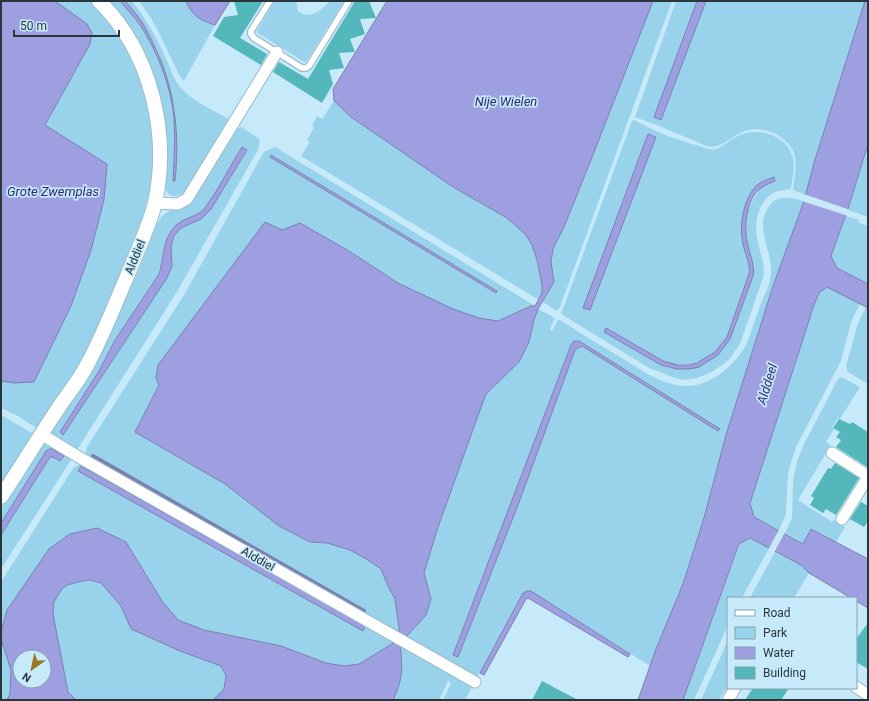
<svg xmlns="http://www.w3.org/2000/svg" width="869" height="701" viewBox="0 0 869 701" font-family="Roboto,sans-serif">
<rect width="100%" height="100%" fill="#c7eafa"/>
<path fill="#99d2eb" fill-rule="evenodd" d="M55,1H93L130,51L143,84L153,125L155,150L152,182L143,216L103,319L81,362L38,429L16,415L1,408V373L91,250L104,200L107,164L45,125L90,44L87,24Z
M107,1H120C126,9 134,16 140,25C156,49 169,81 173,110C176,133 174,157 173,181L177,158L175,109L159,54L143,23L125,1H132C145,17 155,35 164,54C169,65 173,78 180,87C192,101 215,111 230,120L188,188C179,198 169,200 164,186V125L154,77L139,45Z
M139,1H186C192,16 200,20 215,25L184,81L179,75L159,33L151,18Z
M275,1H296L298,11C308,20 323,11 329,1H344L306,62H304L258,33L257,31Z
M653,1H672L560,307L557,311L543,302L554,282L551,262L553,249L564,227L589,165Z
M676,1H697L654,117L661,120L706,1H865L814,163L806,195L793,190C794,180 797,166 795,156C790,137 766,126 748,130C732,134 723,150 706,146L662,127L635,117Z
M334,101L351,117L453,187L507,218L525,234L532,245L537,260L542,285V293L539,300L301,156L310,142L307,140L314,128L312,126L317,116L322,119Z
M635,120C655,133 690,144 713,150C723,148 730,139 740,135C758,127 786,135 792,155C796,166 792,179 791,189C787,190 782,190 778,191C758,198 753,223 758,242C760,255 766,265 763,278L740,344L731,357L725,363L710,373L697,378L683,380L675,378L649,368L561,314L632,121ZM648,134L656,137L590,310L583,308ZM775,181L760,188L753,200L747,212L745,229L754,271L730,339L718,355L705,364L694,368H669L653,361L655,357L671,364H693L703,360L715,352L727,337L749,274V266L743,211L757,185Z
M241,127L260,139L258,150L178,290L77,450L52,435L51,433L93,370L138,272L157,224L162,216L169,211L189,203L196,196L237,129ZM206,206L193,222L181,228L174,236L171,246L172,266L60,433L99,371L115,340L159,273C164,255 162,234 180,223C190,216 197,216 206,206Z
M868,144V217L848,210Z
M275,147L535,306L534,320L538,309L555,318L550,329L552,331L558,320H560C580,333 600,345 620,357C637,367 653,379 672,384C702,393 730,371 745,347C751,333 755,319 760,306C764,296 770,284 771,274C773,251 753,226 770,205C779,194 792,198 804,201L773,286L726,435L704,518L683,584L650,666L531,591L523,593L465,700H443L451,683L448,681L439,700H1V582L72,470C75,466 77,466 81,464C87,460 85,453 87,447L184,295L264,152ZM574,341H579L719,429L718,431L582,346L575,350L518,505L457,656L453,655L571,345ZM20,657H44V681H20Z
M846,216L859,220L858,222L868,226V284L837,268L831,256Z
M827,287L860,304L851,322L841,361L796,447L788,473L786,514L779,530L754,517L750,503L814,305L819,293Z
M866,307L868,308V384L848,372L846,366L858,323Z
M841,377L860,387L840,419L838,418L832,428L834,429L826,442L831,445L798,500L832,522L834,520L845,527L836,542L812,529L804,544L785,533L792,518L793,481L797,461L804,444L838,379Z
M1,415L32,433L33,437L1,487Z
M50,443L73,457L1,569V535L50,457H52L46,451L1,523V508L41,446L44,444Z
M750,538L769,548L742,598H728V625L694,700H683L740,544Z
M775,552L801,565L809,573L794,598H750Z
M728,640V686L719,700H701Z"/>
<path fill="#9e9fe0" stroke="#7b80af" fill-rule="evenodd" d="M1,1H55L87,24L92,33L90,44L45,125L107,164L104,200L91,250L71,306L34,382L14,383L1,381Z
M120,1H125C131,8 137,15 142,22C146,28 149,35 152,41C175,86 180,132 175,181H173C174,157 176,133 173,110C169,81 156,49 140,25C134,16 126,9 120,1Z
M186,1H230L215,25C200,20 192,16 186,1Z
M387,1H653L589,165L564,227L553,249L551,262L554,282L538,309L534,320L529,342L519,362L486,394L480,410L437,530L424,573L431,599L426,615L405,638L400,645C403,668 403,679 393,700H213L224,689L226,675L221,666L180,651L131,629L121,606L101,583L90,580L82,581L67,585L61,590L54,602L53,614L68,692L76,700H7L10,694L11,670L1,639V632L7,610L49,549L70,534L97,528L126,542L162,601L178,620L204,630L281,646L326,663L344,666L359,664L395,642L400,635L395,599L388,586L381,569L368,560L350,550L327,543L310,542L279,526L225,484L135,432L159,385L156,378L158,365L265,222L282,230L300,223L349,251L398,283L453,309L479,318L498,321L531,306H535L542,293V285L537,260L532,245L525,234L507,218L453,187L351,117L334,101L333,89ZM20,657H44V681H20Z
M697,1H706L661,120L654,117Z
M865,1H868V144L848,209L831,256L837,268L868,284V308L827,287L819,293L814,305L750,503L754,517L803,544L811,529L868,559V608L856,601V598H851L809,573L801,565L750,538L739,544L683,700H638L656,649L683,584L704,518L726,435L773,286L804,201L814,163Z
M648,134L656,137L590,310L583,308Z
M242,147L247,150L211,209L201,219L181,228L174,236L171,246L172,266L167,278L63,435L60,432L99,371L115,340L159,274C165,254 162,231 184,220C193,216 201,214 207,205C220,187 230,166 242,147Z
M271,155L497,291L496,293L270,157Z
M774,177L775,181C771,183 765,185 761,188C746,198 743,229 748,245C750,256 755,265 753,276L730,339L718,355L699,367L690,369H677L661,365L604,332L606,328L663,361L678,365H689L697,363L715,352L727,337L749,274C751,264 745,254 743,244C739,226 743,199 757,185C761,182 769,179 774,177Z
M574,341H579L720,429L718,431L582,346L575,350L518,505L458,657L453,655L571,345Z
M49,449H52L64,456L60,461L53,457H50L1,535V523L46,451Z
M81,466L365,626L363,631L78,471Z
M527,591H531L630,654L628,657L528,598L526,599L484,675L480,673L523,593Z"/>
<path fill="#c7eafa" d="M804,194L850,210L848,216L802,201Z
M780,528L785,532L774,553L768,550Z"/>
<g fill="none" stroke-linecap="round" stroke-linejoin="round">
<path stroke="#7b80af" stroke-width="4" d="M93,456L364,611"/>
</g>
<path fill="#53b7bb" d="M234,1H263L240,38L267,54L261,65L213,36L224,17L238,15Z
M355,1H369L376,18L360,19L365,34L350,39L355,52L339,53L344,68L329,70L333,84L322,103L273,72L279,62L308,79Z
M839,419L850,424L852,422L868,432V465L867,467L836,447L841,440L836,437L840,432L833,428Z
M835,463L859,478L836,515L826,509L823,513L810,505L814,498L811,496L828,468L831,469Z
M861,502L868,506V521L864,527L850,519Z
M868,623V669L856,662V639Z
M542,681L578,700H532Z
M753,688H789L781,700H745Z"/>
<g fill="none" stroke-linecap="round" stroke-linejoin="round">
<defs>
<path id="service" d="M270,1L251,31V34L254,38L302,68H306L309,66L349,1"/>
<path id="minor" d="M154,203L178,204L187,199L277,52
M41,434L77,456L475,682
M832,453L868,476
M842,519L868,477
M856,687L868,695
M728,700L735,688"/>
<path id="tertiary" d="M1,497C20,468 38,439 57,410C67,395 79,381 87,365C103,336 115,304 128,274C137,251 149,227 155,203C170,133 151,52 99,1"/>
</defs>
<use href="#service" stroke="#9abccb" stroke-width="8"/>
<use href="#minor" stroke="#9abccb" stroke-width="13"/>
<use href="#tertiary" stroke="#9abccb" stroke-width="16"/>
<use href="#service" stroke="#fff" stroke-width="5.5"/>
<use href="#minor" stroke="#fff" stroke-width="11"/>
<use href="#tertiary" stroke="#fff" stroke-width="14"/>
</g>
<g text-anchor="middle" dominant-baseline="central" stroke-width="3.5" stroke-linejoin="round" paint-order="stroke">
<g font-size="12" fill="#29373d" stroke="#c7eafa">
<text transform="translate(135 257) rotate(-68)">Alddiel</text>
<text transform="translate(258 559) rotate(30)">Alddiel</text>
</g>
<g font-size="13" font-style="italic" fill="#322873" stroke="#c7eafa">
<text x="506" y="101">Nije Wielen</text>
<text x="53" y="191">Grote Zwemplas</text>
<text transform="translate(767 384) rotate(-73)">Alddeel</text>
</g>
</g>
<rect width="869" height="701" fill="none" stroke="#29373d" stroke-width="4"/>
<rect x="727" y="597" width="130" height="92" fill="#c7eafa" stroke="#88a2ae"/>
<rect x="735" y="610" width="20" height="6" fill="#ffffff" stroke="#88a2ae"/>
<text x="763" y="617" font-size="12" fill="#29373d">Road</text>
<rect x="735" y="627" width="20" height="12" fill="#99d2eb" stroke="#88a2ae"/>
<text x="763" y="637" font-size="12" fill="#29373d">Park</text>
<rect x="735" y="647" width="20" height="12" fill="#9e9fe0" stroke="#88a2ae"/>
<text x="763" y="657" font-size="12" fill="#29373d">Water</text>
<rect x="735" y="667" width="20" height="12" fill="#53b7bb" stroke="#88a2ae"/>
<text x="763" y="677" font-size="12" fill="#29373d">Building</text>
<g transform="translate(32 669) rotate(213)"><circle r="19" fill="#c7eafa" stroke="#88a2ae"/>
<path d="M0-3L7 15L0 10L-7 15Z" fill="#997821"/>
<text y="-6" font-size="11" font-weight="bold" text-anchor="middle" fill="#29373d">N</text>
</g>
<path d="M14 30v6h105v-6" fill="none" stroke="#29373d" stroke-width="2"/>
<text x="20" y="30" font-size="12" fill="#29373d" stroke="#c7eafa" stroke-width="3" paint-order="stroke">50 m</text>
</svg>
